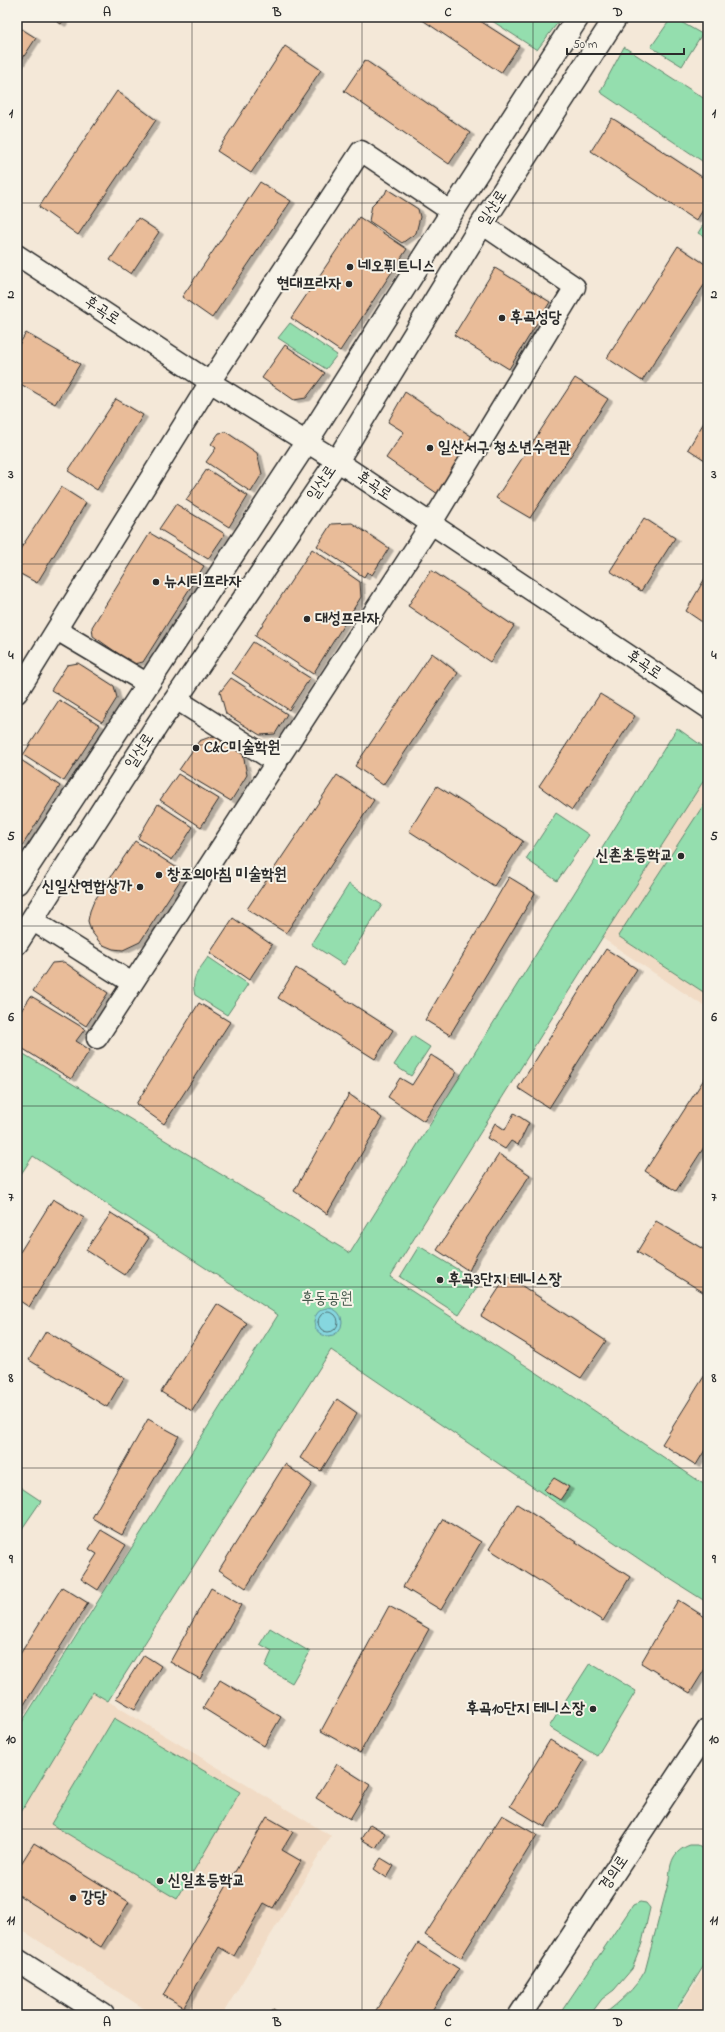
<svg xmlns="http://www.w3.org/2000/svg" width="725" height="2032" viewBox="0 0 725 2032" font-family="'Indie Flower','Poor Story',sans-serif">
<defs>
<filter id="shadow"><feDropShadow dx="4.5" dy="2.5" stdDeviation="0" flood-color="#0004"/></filter>
</defs>
<rect width="100%" height="100%" fill="#f4e8d8"/>
<filter id="ink" filterUnits="userSpaceOnUse"><feTurbulence type="fractalNoise" baseFrequency=".025" numOctaves="2"/><feDisplacementMap in="SourceGraphic" scale="8" xChannelSelector="R" yChannelSelector="G"/><feConvolveMatrix kernelMatrix="1 2 1 2 8 2 1 2 1" color-interpolation-filters="sRGB"/></filter>
<g filter="url(#ink)">
<path fill="#f1dbc5" d="M708,774V1009L602,938Z
M93,1692L331,1836L222,2015H154L17,1927V1819Z
M708,1963V2015H675Z"/>
<path fill="#94deae" stroke="#60846c" d="M486,17H562L537,50Z
M672,17L702,34L682,66L651,47Z
M624,47L708,101V165L600,92Z
M708,217V239L698,233Z
M290,323L337,355L326,369L278,338Z
M677,728L708,750V774L602,938L390,1277L571,1395L708,1487V1603L648,1565L331,1350L108,1701L93,1692L17,1819V1730L278,1315L33,1156L21,1174L17,1171V1050L350,1253Z
M708,798V995L618,936Z
M556,813L589,835L557,881L526,859Z
M349,884L382,905L344,965L311,944Z
M208,957L248,984L227,1015L195,995C190,977 199,971 208,957Z
M413,1036L430,1047L411,1076L394,1065Z
M419,1246L480,1283L459,1315L400,1277Z
M17,1485L41,1501L17,1536Z
M270,1628L310,1652L292,1683L265,1667L272,1651L260,1644Z
M590,1663L636,1691L597,1756L549,1727Z
M114,1718L240,1792L177,1899L51,1824Z
M690,1845H697L708,1853V1959L673,2015H603C620,2002 635,1989 645,1971L669,1880C670,1862 673,1851 690,1845Z
M640,1902L646,1903L650,1908L642,1943L632,1969L614,1990L602,1999L590,2015H559L633,1905Z"/>
<path fill="#86d7df" stroke="#629297" d="M314 1322a14 14 0 1 1 28 0a14 14 0 1 1-28 0Z"/>
<g fill="none" stroke-linecap="round" stroke-linejoin="round">
<path stroke="#4f7073" stroke-width="1" d="M318 1322a10 10 0 1 1 20 0a10 10 0 1 1-20 0Z"/>
</g>
<path fill="#e9bc99" stroke="#2b2b2b" filter="url(#shadow)" d="M50,17H66L61,24Z
M418,17H474L519,46L501,73Z
M693,17H708V26Z
M17,26L36,38L17,67Z
M285,46L321,70L251,173L217,151Z
M365,60L470,133L449,164L344,91Z
M117,91L156,120L78,235L39,207Z
M612,118L708,181V202L696,221L591,151Z
M260,182L291,201L212,318L182,297Z
M387,189L418,209L420,217L416,233L402,243L369,221L372,205L378,199L385,194Z
M359,217L407,249L340,351L291,318Z
M138,218L159,232L131,274L110,260Z
M678,246L708,266V279L642,381L607,358Z
M495,268L550,302L509,369L454,335Z
M26,333L80,364L55,404L17,382V348Z
M285,345L325,373L306,398L294,400L262,378Z
M575,378L608,399L530,518L496,498Z
M405,392L474,438L438,494L386,458L404,432L388,422Z
M116,399L143,415L97,490L68,471Z
M706,419L708,421V462L688,449Z
M226,432L257,453L262,474L251,492L206,462L216,448L211,444L219,433Z
M207,469L248,496L229,527L186,500Z
M61,487L86,503L37,583L17,572V554Z
M176,504L225,534L208,559L159,529Z
M644,518L675,538L641,591L610,571Z
M352,523L389,548L372,575L367,572L364,577L317,546L331,524Z
M150,533L204,566L143,662L133,664L93,636L92,627Z
M312,549L360,582L361,597L313,674L255,636Z
M431,570L514,626L490,662L408,606Z
M708,573V626L686,611Z
M253,642L310,678L289,710L232,673Z
M432,653L458,673L383,785L355,766Z
M78,663L114,686L117,698L102,722L51,690L67,665Z
M231,678L287,714L275,734L260,735L226,714L220,692Z
M600,694L635,716L572,810L539,786Z
M59,700L100,725L64,781L23,755Z
M213,736L243,754L247,775L231,801L179,770L199,741Z
M21,760L60,786L22,846L17,842V767Z
M178,774L219,799L201,827L160,800Z
M337,775L374,800L286,933L247,909Z
M437,786L523,841L494,886L409,831Z
M158,804L193,827L172,860L138,838Z
M135,841L185,873L140,942L123,950L113,949L101,944L91,931L88,921L90,911L94,901Z
M509,877L535,893L450,1035L425,1020Z
M233,918L272,945L249,980L210,953Z
M606,949L637,969L549,1108L518,1088Z
M64,962L108,993L86,1026L33,991L52,963Z
M296,968L393,1030L375,1059L278,998Z
M31,996L85,1029L76,1041L90,1050L71,1079L17,1045V1017Z
M199,1003L230,1022L164,1124L136,1104Z
M431,1055L457,1072L424,1121L388,1097L400,1078L412,1085Z
M708,1073V1141L676,1191L645,1171Z
M349,1094L382,1118L327,1214L294,1191Z
M514,1113L529,1123L518,1145L511,1141L505,1149L487,1138L495,1123L505,1130Z
M499,1154L530,1175L477,1254L469,1271L437,1250Z
M53,1199L84,1218L29,1307L17,1299V1257Z
M111,1213L149,1238L125,1275L86,1250Z
M656,1221L708,1252V1295L637,1252Z
M507,1276L606,1341L581,1378L481,1316Z
M217,1304L247,1323L192,1411L161,1392Z
M46,1331L124,1378L107,1407L29,1360Z
M708,1370V1445L696,1465L662,1444Z
M337,1399L357,1413L321,1471L300,1458Z
M148,1419L179,1436L122,1535L92,1518Z
M285,1464L312,1484L246,1588L219,1570Z
M554,1478L569,1487L560,1500L544,1490Z
M517,1504L630,1577L603,1621L489,1549Z
M443,1519L481,1542L441,1610L403,1587Z
M101,1530L126,1545L98,1590L81,1579L97,1554L89,1549Z
M62,1587L88,1603L20,1711L17,1709V1659Z
M211,1588L241,1605L200,1679L170,1662Z
M678,1600L708,1619V1664L690,1693L641,1663Z
M389,1606L429,1629L360,1753L321,1731Z
M144,1655L161,1666L135,1709L116,1698Z
M220,1680L281,1717L264,1746L203,1708Z
M550,1740L584,1761L545,1827L510,1806Z
M337,1764L370,1785L350,1819L316,1798Z
M502,1815L537,1835L461,1958L425,1935Z
M267,1817L293,1832L282,1850L301,1861L273,1908L264,1903L234,1956L219,1947L184,2007L163,1995Z
M370,1824L385,1833L376,1848L361,1839Z
M34,1843L129,1902L101,1947L17,1894V1870Z
M381,1858L394,1866L387,1878L374,1869Z
M418,1943L459,1969L429,2015H373Z
M273,2009L284,2015H269Z"/>
<g fill="none" stroke-linecap="round" stroke-linejoin="round">
<defs>
<path id="minor" d="M17,255L210,382L337,461L708,708
M57,630L148,684
M17,693L210,382L361,151L452,212
M176,699L277,763
M32,920L132,983
M97,1038L431,524L575,287L482,224"/>
<path id="major" d="M17,883L306,443L452,212L578,17
M17,943L161,719L176,699L337,461L482,224L616,17
M17,1960L103,2015
M520,2015L708,1730"/>
</defs>
<use href="#minor" stroke="#2b2b2b" stroke-width="23"/>
<use href="#major" stroke="#2b2b2b" stroke-width="25"/>
<use href="#minor" stroke="#f7f3e8" stroke-width="20"/>
<use href="#major" stroke="#f7f3e8" stroke-width="22"/>
</g>
</g>
<path fill="none" stroke="#2b2b2b" stroke-width="1" stroke-opacity="0.55" d="M192,17V2015M362,17V2015M533,17V2015M17,203H708M17,383H708M17,564H708M17,745H708M17,926H708M17,1106H708M17,1287H708M17,1468H708M17,1649H708M17,1829H708"/>
<g fill="#2b2b2b" stroke="#f7f3e8" stroke-width="1.5">
<circle cx="350" cy="267" r="4"/>
<circle cx="349" cy="284" r="4"/>
<circle cx="502" cy="318" r="4"/>
<circle cx="430" cy="448" r="4"/>
<circle cx="156" cy="582" r="4"/>
<circle cx="307" cy="619" r="4"/>
<circle cx="196" cy="748" r="4"/>
<circle cx="681" cy="856" r="4"/>
<circle cx="159" cy="875" r="4"/>
<circle cx="140" cy="887" r="4"/>
<circle cx="440" cy="1280" r="4"/>
<circle cx="593" cy="1709" r="4"/>
<circle cx="160" cy="1881" r="4"/>
<circle cx="73" cy="1898" r="4"/>
</g>
<g text-anchor="middle" dominant-baseline="central" stroke-width="4" stroke-linejoin="round" paint-order="stroke">
<g font-size="16" fill="#2b2b2b" stroke="#f7f3e8">
<text transform="translate(493 208) rotate(-57)">일산로</text>
<text transform="translate(102 311) rotate(33)">후곡로</text>
<text transform="translate(322 483) rotate(-56)">일산로</text>
<text transform="translate(374 486) rotate(34)">후곡로</text>
<text transform="translate(644 665) rotate(34)">후곡로</text>
<text transform="translate(140 751) rotate(-57)">일산로</text>
<text transform="translate(614 1873) rotate(-56)">경의로</text>
</g>
<g font-size="16" font-weight="bold" fill="#2b2b2b" stroke="#f7f3e8" text-anchor="start">
<text x="358" y="267">네오퓌트니스</text>
<text x="341" y="284" text-anchor="end">현대프라자</text>
<text x="510" y="318">후곡성당</text>
<text x="438" y="448">일산서구 청소년수련관</text>
<text x="164" y="582">뉴시티프라자</text>
<text x="315" y="619">대성프라자</text>
<text x="204" y="748">C&amp;C미술학원</text>
<text x="673" y="856" text-anchor="end">신촌초등학교</text>
<text x="167" y="875">창조의아침 미술학원</text>
<text x="132" y="887" text-anchor="end">신일산연합상가</text>
<text x="448" y="1280">후곡3단지 테니스장</text>
<text x="585" y="1709" text-anchor="end">후곡10단지 테니스장</text>
<text x="168" y="1881">신일초등학교</text>
<text x="81" y="1898">강당</text>
</g>
<g font-size="16" fill="#45584c" stroke="#f7f3e8">
<text x="327" y="1299">후동공원</text>
</g>
</g>
<rect width="725" height="2032" fill="none" stroke="#f7f3e8" stroke-width="44"/>
<path d="M567 48v6h117v-6" fill="none" stroke="#2b2b2b" stroke-width="2"/>
<text x="573" y="48" font-size="12" fill="#2b2b2b" stroke="#f7f3e8" stroke-width="3" paint-order="stroke">50 m</text>
<rect x="22" y="22" width="681" height="1988" fill="none" stroke="#2b2b2b" stroke-width="1.5"/>
<g font-size="13" text-anchor="middle" font-weight="bold" fill="#2b2b2b">
<text x="107" y="16">A</text>
<text x="277" y="16">B</text>
<text x="448" y="16">C</text>
<text x="618" y="16">D</text>
<text x="11" y="117">1</text>
<text x="714" y="117">1</text>
<text x="11" y="298">2</text>
<text x="714" y="298">2</text>
<text x="11" y="478">3</text>
<text x="714" y="478">3</text>
<text x="11" y="659">4</text>
<text x="714" y="659">4</text>
<text x="11" y="840">5</text>
<text x="714" y="840">5</text>
<text x="11" y="1021">6</text>
<text x="714" y="1021">6</text>
<text x="11" y="1201">7</text>
<text x="714" y="1201">7</text>
<text x="11" y="1382">8</text>
<text x="714" y="1382">8</text>
<text x="11" y="1563">9</text>
<text x="714" y="1563">9</text>
<text x="11" y="1743">10</text>
<text x="714" y="1743">10</text>
<text x="11" y="1924">11</text>
<text x="714" y="1924">11</text>
<text x="107" y="2026">A</text>
<text x="277" y="2026">B</text>
<text x="448" y="2026">C</text>
<text x="618" y="2026">D</text>
</g>
</svg>
